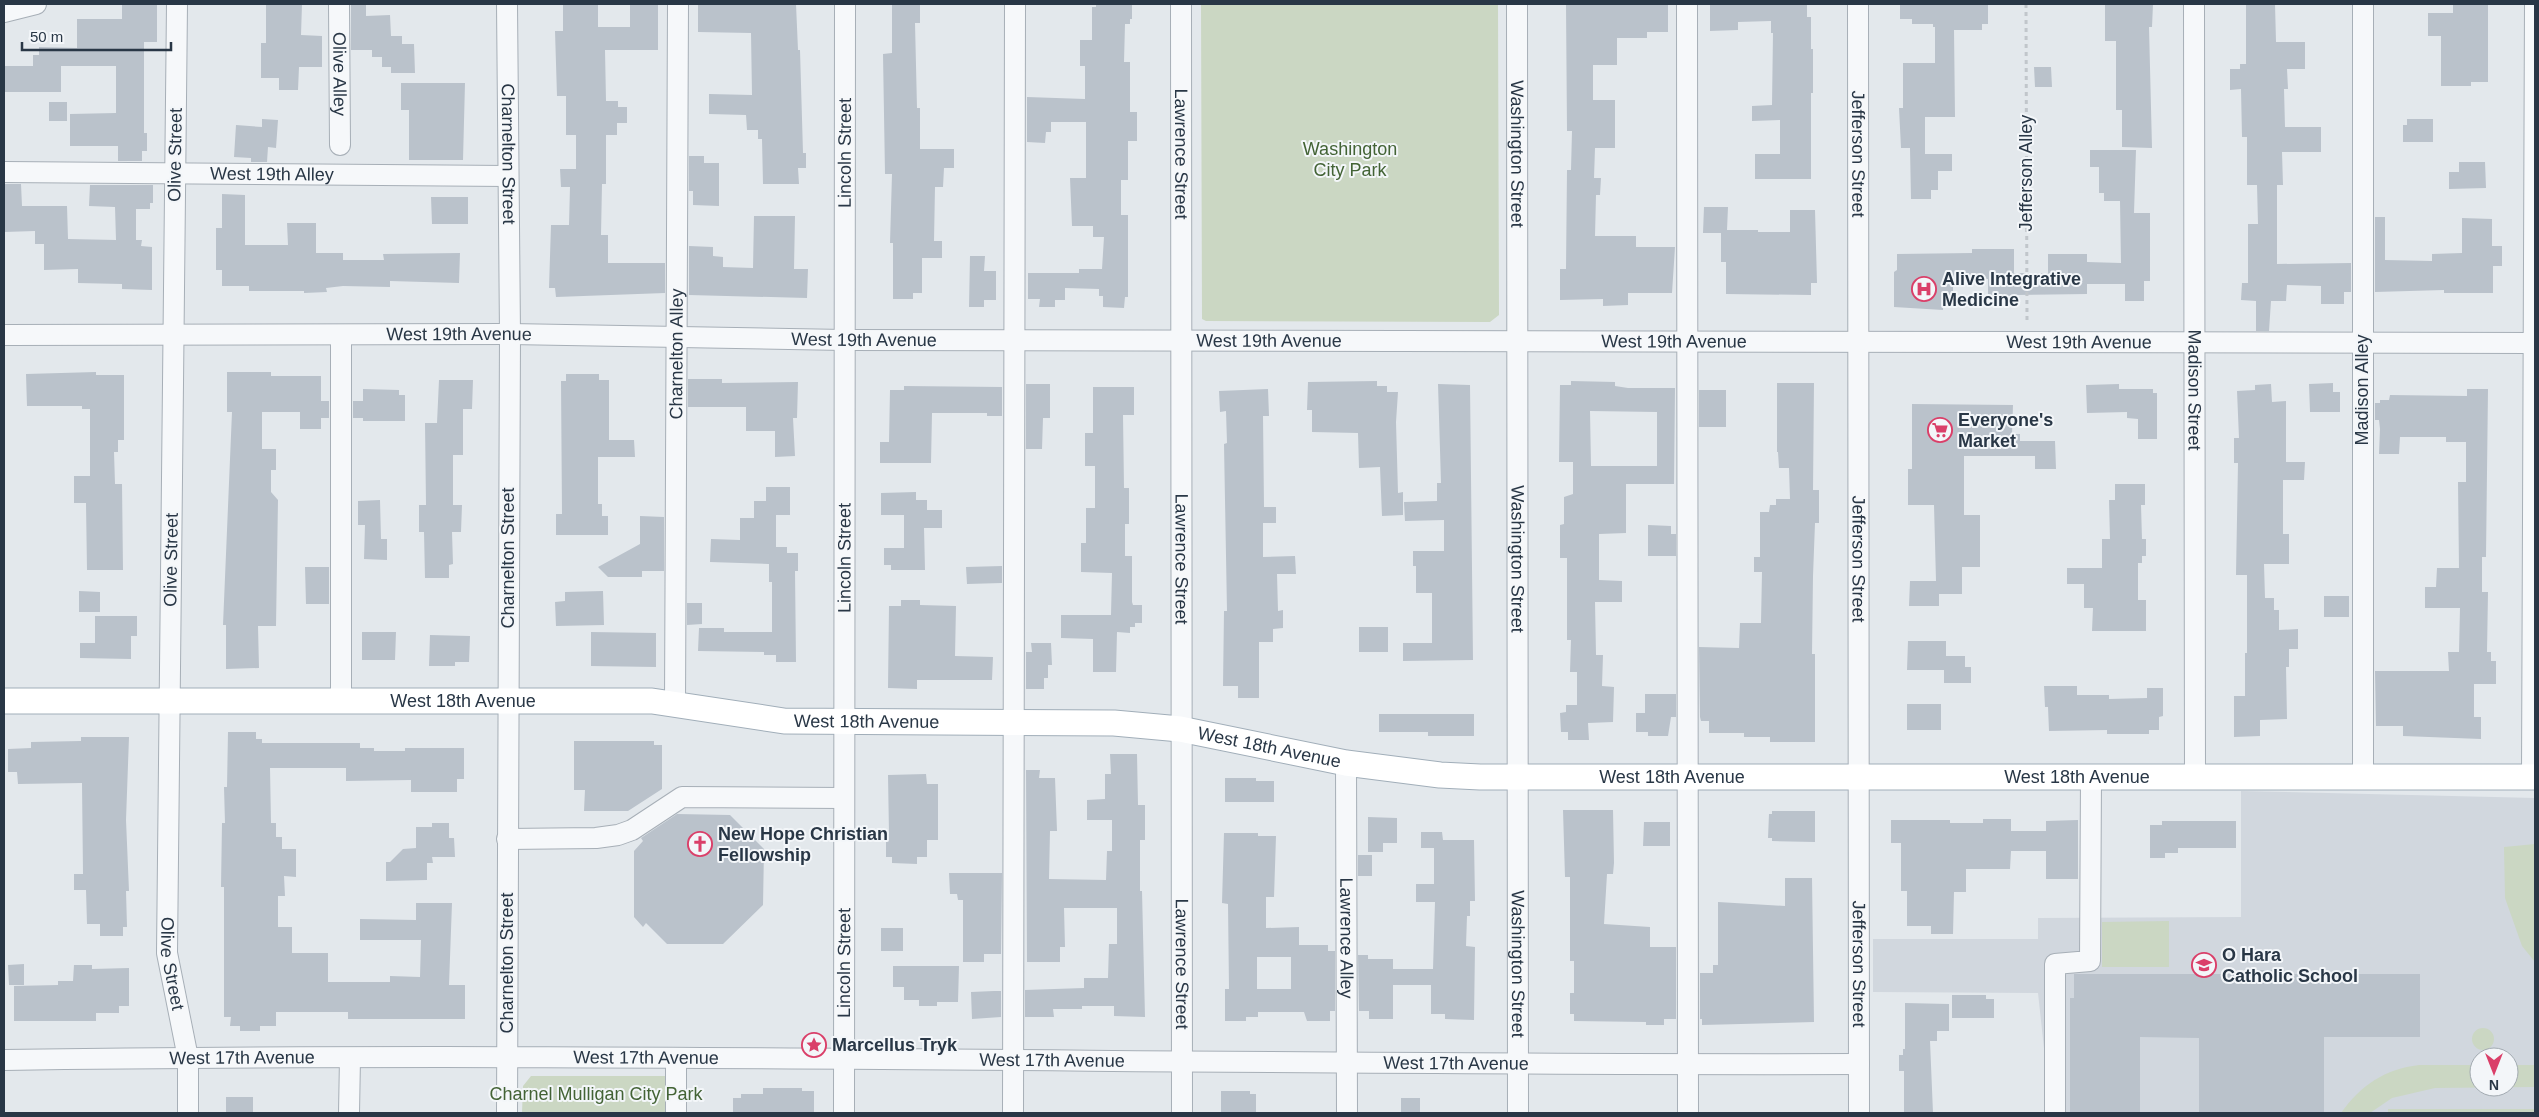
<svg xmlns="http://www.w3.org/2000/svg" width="2539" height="1117" viewBox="0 0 2539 1117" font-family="Arial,sans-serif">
<rect width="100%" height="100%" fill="#e3e8ec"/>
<path fill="#d1d7de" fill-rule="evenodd" d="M2241,791L2535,798V1113H2051L2038,993L1873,992V939H2038V918L2241,917ZM2479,1057H2509V1087H2479Z"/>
<path fill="#cbd7c3" d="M1201,4H1498L1499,315L1490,322L1206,321L1202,319Z
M2535,844V962L2522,946L2505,898L2504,847Z
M2169,921V967H2102V922Z
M2472 1039a11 11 0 1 1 22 0a11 11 0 1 1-22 0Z
M2419,1065H2479V1087H2509V1065H2535V1087L2435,1088L2392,1098L2370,1113H2341C2361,1085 2385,1069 2419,1065Z
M531,1076H670V1113H522L523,1086Z
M2388,1109H2535V1113H2388Z"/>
<path fill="#bac2cb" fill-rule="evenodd" d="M122,4H157V42H144V133H147V151H142V161H118V146H70V114L116,113V66H61V92H4V66H33V55H39V47L77,48V19H122Z
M266,4H302L301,35L322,36V67H299L298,90H279V78H261V43H266Z
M351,4H366V16L390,15L391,36H402V44H414L415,73H391V67H382V57H372V50H351Z
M563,4H598V27H630V4L658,5V50H605L606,101H618V107H627V123H617V135H606V184H602L601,235H608V263H665V293L556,297L555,288H549L551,225H569L570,187H561L560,169H576V135H566V96H557L555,31H563Z
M698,4H796L798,50H800L803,153H806V168H798L799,184H763L762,139H758V130H747L746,115L709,114V94L752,95L751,33L698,32Z
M892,4H920V23H915L917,108H920V149H954V168H944L943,187H935L934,241H942V258H922V293H913V299H893V243H890L892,174H885L883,54L892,53Z
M1096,4H1132V19H1130V24H1125L1124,62H1130V112H1137V141H1128V180H1121V215H1128V297H1125L1124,308L1103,307V296H1099V289L1065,288V300H1055V307H1039L1040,299H1028V273H1079V269H1102L1104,237H1093V226H1072L1070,178H1086V122H1051V132H1046L1045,143L1027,142V97L1085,99V66H1080V40H1092V7H1096Z
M1668,4V32H1647V38H1617V65H1593V100H1615V148H1595L1594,178H1601L1600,195H1596L1595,236H1636V247H1675L1672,293H1628V305L1603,306V299L1560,300V269H1566L1567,170H1571L1572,131H1567L1566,5Z
M1710,4H1807V17H1811V49H1813V93H1811V179H1755V154H1780V120L1752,121V106L1772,105L1773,33H1771V21L1738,22V30L1710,31Z
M1900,4H1988V24H1982V30H1954L1955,117H1925V154H1952V171H1938V190H1931V199H1911L1910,148H1901L1899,108H1903V63H1935V27H1933V24H1912V19H1900Z
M2105,4H2153L2152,27H2149L2152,148L2122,147V110H2116V41H2105Z
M2246,4H2275L2276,42H2305V69H2287L2288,89H2284L2285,127H2321V152H2282L2283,185H2277V264L2351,263V292H2344V304H2321V286L2287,285L2286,301H2271L2269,331H2256V301L2241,300L2242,283H2248V224H2258L2257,185H2247V137H2242L2241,89L2230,90V69H2240V64H2246Z
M2488,4V82H2471V86H2441V36H2428V13H2453V5Z
M2034,67H2051L2052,87H2035Z
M401,83H465L463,160H409V110H401Z
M49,102H67V121H49Z
M262,119L278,120L276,148L268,147L267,162H251V158L234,157L236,125L262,127Z
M2407,119H2433V142H2403V125H2407Z
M2090,150H2136L2134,213H2150V281H2144V301H2125V284H2087V294L2014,295V298H1988V279H1953V307H1943V310L1894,307V272L1897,270V254L1972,253V249H2014V273H2048V254H2087V262L2121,263L2120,201H2104V193H2099V167H2090Z
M689,156H704V163H719V206L693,205V191H689Z
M2459,162H2485L2486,188L2449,189V172H2459Z
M4,184H21L22,206H67L68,239L116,240L115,207L89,206L90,185H153V203H150V209H136V240H142L141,246L152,247V290L122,289V284L78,283V269L44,270V244H35V231L4,232Z
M222,194L245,195V245H288L287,223H316V253H343V260H384L383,254L460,253L459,283L390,281V287L343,286L326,288L327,292L304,293V291H249V286H222V270H216V228H222Z
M431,197H468V224H432Z
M1704,207H1728L1727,230H1758V232H1790V210H1815L1817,283H1811V295L1726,294V262H1721V233H1703Z
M754,216H795L794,269H808L807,298L689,295V246L713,247V256L723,257V267L753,268Z
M2375,217H2385V260L2432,261V254L2462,253V218L2492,219V246H2502V266H2493V293H2444V290L2375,292Z
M970,256H985L984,271H996V300H984V307H969Z
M96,372V375H124V440H118V452H114L115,484H122L123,570H87L86,503H74V476H90V409H82V406H27L26,374Z
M227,372H271V376H321V401H329V418H321V429H300V412H262V449H276V470H271V492L278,500L276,626H258L259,668L226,669V625H223L232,412H227Z
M566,374H599V380H609V440H634L635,457H598V504H602V516H608V535H556V514H562L561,381H566Z
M688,379H722V383L798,382L797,418H793L795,456L775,457V431H746V407H688Z
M439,380H473L472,409H463V455H453V505H462L461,532H452L453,564L449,565V578H425L424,532H419V505H426L425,423H437Z
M1377,381V386H1387V392H1398L1396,422L1398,493L1403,492V515L1382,516L1380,467L1359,468L1358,433L1312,432V410H1307L1308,382Z
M1571,381L1615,382V386L1628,388H1675L1674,484H1626V533L1599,534V580L1622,581V602H1595L1596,655H1603L1602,686L1614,687L1613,722L1588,723L1589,740H1568V732H1561L1560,713L1566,712V705H1577V672H1570L1571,640H1567V558H1560V525L1564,524V497L1573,494V462H1559L1560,385H1571ZM1590,411L1657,412V466H1591Z
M1777,383H1814L1813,490H1819V523H1815L1813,576L1812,654H1815V742H1770V737H1744V733H1709V721H1701L1700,717L1699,647L1739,648L1740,623H1761L1762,572H1754V557H1760V512H1769L1770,505H1776V499H1790L1789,468H1779L1778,452H1777Z
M2333,383V392H2340V412H2310L2309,384Z
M1026,384H1050V418H1043L1042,449H1026Z
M1438,384L1470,385L1473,660L1403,661V643H1432V593H1416V566H1413V551H1444V520L1405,521L1404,502L1437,501V483H1441Z
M2119,384V389H2153V393H2157V439H2138V419L2127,418V412L2087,413L2086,385Z
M2271,384L2272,402L2286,401V462H2305L2304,480H2283V534H2289V564H2264L2265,598H2274V610H2279V630L2298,629V649H2289V667H2286L2287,719L2260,720V736L2234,737V696H2245V653H2247V575H2236L2238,463H2234V438H2239L2237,391L2255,390V385Z
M904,386L1002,387V416H987V413H932L931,463H880V442H889L890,390H904Z
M1093,387H1134V415H1123L1124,488H1129V524H1125V556H1132V602L1133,605H1142V623H1135V627H1130V633L1117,632L1116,672H1093V639L1061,638V615H1111L1112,573L1081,572V543H1086V508H1095V466H1085V433H1093Z
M363,389L399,390V395H405V421H363V418H353V401H363Z
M1268,389L1269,416H1263L1264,507H1276V523H1263V557L1295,556L1296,574H1277L1278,611L1283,610V628L1273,629V642H1259V698H1238V686H1223L1224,611H1227L1224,444L1227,443L1226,411L1220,412L1219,391Z
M2467,389H2488L2486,557H2482V592H2488L2487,652H2491V661H2496V684H2474V717H2481V739L2403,736V726H2376L2375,671H2449L2448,652H2459L2460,608H2425V587H2436L2437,568H2459L2458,482H2466V442H2446V437H2400L2399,454H2379L2380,429L2379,420H2375V403H2380V400H2389L2390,395L2467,396Z
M1699,390H1726V427H1699Z
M1912,404L2013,405L2012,434H2020V441H2055L2056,469H2035V456H1964V515H1980V567H1962V594H1939V606H1909L1910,581H1936L1934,505H1908V469H1912Z
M2115,484H2145V505H2141L2142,539H2146V556H2142V563H2138V600H2146V631H2092L2093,608H2084V584H2067V568H2102V539H2110L2109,500H2115Z
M766,487H790V515H776V547H787V553H798V571H795L796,662H776V655H764V652L698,651L699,628H724V632H772V582H769V564L710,562L711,539L740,540V518H754V501H766Z
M916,492V500H927V510H942V528H924L925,570H891V565H884V548H904V515H881V493Z
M380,500L381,539H387V560L364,559L365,525H358V501Z
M640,516L664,517V571H642V577H608L598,567L640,544Z
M1648,525L1671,526V534H1676V556H1648Z
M1002,566V583L967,584L966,567Z
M305,567H329V604H306Z
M79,591L100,592V612H79Z
M603,591L604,625L556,626L555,602L565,601V592Z
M2324,596H2349V617H2324Z
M901,600H920V605L956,606L955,656L993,657L992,680H917V689L888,688L889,606H901Z
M687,603H702V624L687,625Z
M95,616H137V636H131V659L80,658V643H95Z
M1359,627H1388V652H1359Z
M362,632H396L395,660H362Z
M591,632L656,633V667L591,666Z
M430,635L470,636L469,662H455V666H429Z
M1908,641H1946V656H1965V667H1971V683H1944V670H1907Z
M1031,643H1051L1052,665H1048V678H1044V689H1026V652H1032Z
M2044,686H2077V695H2109V699L2147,698V688H2163V716L2159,717V730H2149V734H2107V730L2049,731L2048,707H2045Z
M1645,694H1676V717H1671L1668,736H1648V732H1636V713H1645Z
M1907,704H1941V730H1907Z
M1379,714H1474V736H1428V732H1379Z
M228,732H256V739H262V743H360V748H374V751H405V748H464V779H457V792H411V780L346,781V768H270L271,823H276V837H282V849H296V877L284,876L285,896H278V927H292V953H328V982H390V976L420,977L421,940H360V919L416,920V903H452L449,985H465V1019H348V1012H276V1026H260V1031H240V1026H230L231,1017H224V887H221L222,823H225L224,787H227Z
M81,737H129L126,820L129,891H126L127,927H123V936H100V924H87L86,890H74V874H83L82,783L18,784L17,772H8V749L31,748V742L81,741Z
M574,741H654V745H662V789L628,811H584L585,790H574Z
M1110,754H1137L1138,805H1145V840H1140V891H1142L1145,1017L1114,1016V1006H1082V1009H1053L1054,1017H1025V990L1084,988V978H1108L1109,944H1117V908H1064L1065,947H1060V962H1027L1026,770H1040L1039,778H1055L1057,831H1050L1049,879L1106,880L1107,851H1112V820H1087V800L1105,799V774H1111Z
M926,774L927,784H938V840H927V857H917V864L892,863V857H886V834H889L888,775Z
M1225,778H1256V781H1274V802H1225Z
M1563,810H1613L1614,863L1613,874H1607L1604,924L1650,927V947H1676V1019H1664V1025H1646V1022L1574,1021V1014H1570V993H1574V961H1570V877H1565Z
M1772,811H1815V842L1772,841V838H1768L1769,814H1772Z
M677,814L730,815L764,849L763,905L723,944H667L646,923L643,927L634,917V851L643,841L641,838Z
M1368,817L1397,818V843H1383V852H1368Z
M1983,819H2011V831H2046V821L2078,820V879H2046V851H2011L2010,869H1966V892H1954L1953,934H1931V926H1907V891H1901V843H1891V820H1950V823H1983Z
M2162,821H2236V848H2178V853H2165V858H2150V825H2162Z
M1644,822H1670V846H1643Z
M432,823H449V838H454L455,857H432L433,863H427V880L386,881V862H390L403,849L416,848V827H432Z
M1421,832H1442L1443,840H1474L1475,901H1470V916H1467L1466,946L1475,947L1474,1020L1445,1019V1014H1431V985H1393V1019H1369V1011H1359L1358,955H1368V959H1393V969H1433L1435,902H1416V884H1434V848H1421Z
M1224,833H1258V836H1276L1274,897H1266V928L1299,927V945H1328V951H1335V1011H1330V1021H1307L1304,1012H1258V1017H1246V1021H1225V989H1229L1228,904L1222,903ZM1257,957H1291V989H1257Z
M1358,855H1372V876H1358Z
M949,873H1002L1001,954H984V962H963V900H958L957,894H950Z
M1785,878H1812L1814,1022L1702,1025V1019H1700V973H1713V965H1718V902L1785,906Z
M881,928H903V951H881Z
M24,964V985H9L8,965Z
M74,965H92V969L129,968V1006H119V1013H96V1021H14V986L58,985V981H73Z
M893,966H959L958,1002H937V1006H919V1000H904V987H893Z
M2247,970H2283V974H2420V1037H2324V1113H2199V1038L2140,1037V1113H2070V998H2074V974H2247Z
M994,991H1001V1017L972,1019L971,992Z
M1952,995H1986V999H1994V1018H1952Z
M1905,1003L1949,1004V1031H1937V1041H1930L1933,1113H1904V1071H1899V1055H1903V1049H1905Z
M763,1088H802V1091H814V1113H733V1098H741V1094H763Z
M1221,1091H1250V1094H1256V1113H1221Z
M226,1097H253V1113H226Z
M1401,1098H1420V1113H1401Z"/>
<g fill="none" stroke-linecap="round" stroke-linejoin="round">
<defs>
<g id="minor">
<path id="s1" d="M177,4L167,953L188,1058V1113"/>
<path id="s2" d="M339,4L340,145"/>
<path id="s3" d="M507,4L510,334L507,1113"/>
<path id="s4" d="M1181,4L1182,1113"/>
<path id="s5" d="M1517,4L1518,1113"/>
<path d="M1687,4L1688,1113"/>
<path id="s6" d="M1858,4L1859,1113"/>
<path id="s7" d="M2194,4L2195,778"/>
<path d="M4,12L36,4"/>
<path id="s8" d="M4,172L508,176"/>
<path id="s9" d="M4,335L510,334L844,340L2535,343"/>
<path d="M341,335V701"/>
<path id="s10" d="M675,704L678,4"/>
<path id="s11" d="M1346,763L1347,1113"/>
<path d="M2363,777V4"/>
<path d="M2532,777L2535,4"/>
<path d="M507,839L596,838L618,835L632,830L682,797L844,798"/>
<path id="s12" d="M4,1060C622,1051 1240,1066 1859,1064"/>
<path d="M349,1113L350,1058"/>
<path d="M676,1113V1059"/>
<path id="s13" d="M844,1113L845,4"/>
<path d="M1013,1113L1015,4"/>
<path d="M2055,1113V964L2090,961L2091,778"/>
</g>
<g id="major">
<path id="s14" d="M4,701H652L784,721L1114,723L1180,729L1346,763L1440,775L1480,777H2535"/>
</g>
</defs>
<use href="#minor" stroke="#a7afb7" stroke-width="22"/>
<use href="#major" stroke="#a1aeb9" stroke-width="27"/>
<path stroke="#c1c6cb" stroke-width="3" stroke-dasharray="4 4" stroke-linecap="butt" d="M2026,4L2027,323"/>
<use href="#minor" stroke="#f6f8fa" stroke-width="20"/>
<use href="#major" stroke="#fff" stroke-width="25"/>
</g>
<defs>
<symbol id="hospital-ring" viewBox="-11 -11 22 22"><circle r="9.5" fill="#f3f6f9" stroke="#da3f69" stroke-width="1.5"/><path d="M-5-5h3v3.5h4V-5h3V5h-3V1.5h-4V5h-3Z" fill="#da3f69"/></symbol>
<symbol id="supermarket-ring" viewBox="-11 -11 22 22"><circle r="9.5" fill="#f3f6f9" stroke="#da3f69" stroke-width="1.5"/><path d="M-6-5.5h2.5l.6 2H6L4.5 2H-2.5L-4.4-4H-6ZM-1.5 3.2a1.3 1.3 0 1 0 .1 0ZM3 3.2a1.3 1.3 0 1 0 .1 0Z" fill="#da3f69"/></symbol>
<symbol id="church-ring" viewBox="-11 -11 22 22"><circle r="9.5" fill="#f3f6f9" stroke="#da3f69" stroke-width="1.5"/><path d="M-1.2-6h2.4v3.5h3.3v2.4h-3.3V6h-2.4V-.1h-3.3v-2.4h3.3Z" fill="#da3f69"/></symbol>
<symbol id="school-ring" viewBox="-11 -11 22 22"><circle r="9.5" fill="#f3f6f9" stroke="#da3f69" stroke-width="1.5"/><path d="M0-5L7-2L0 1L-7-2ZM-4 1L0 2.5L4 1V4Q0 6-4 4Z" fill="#da3f69"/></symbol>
<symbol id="sight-ring" viewBox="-11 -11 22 22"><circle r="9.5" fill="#f3f6f9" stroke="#da3f69" stroke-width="1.5"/><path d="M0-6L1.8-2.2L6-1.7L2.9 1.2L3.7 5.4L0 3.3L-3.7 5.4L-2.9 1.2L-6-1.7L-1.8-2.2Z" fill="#da3f69"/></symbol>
</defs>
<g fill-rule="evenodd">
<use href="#hospital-ring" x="1910" y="275" width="28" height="28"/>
<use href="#supermarket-ring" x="1926" y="416" width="28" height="28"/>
<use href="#church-ring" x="686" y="830" width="28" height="28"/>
<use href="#school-ring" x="2190" y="951" width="28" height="28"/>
<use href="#sight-ring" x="800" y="1031" width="28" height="28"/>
</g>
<g text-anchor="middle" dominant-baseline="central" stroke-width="4" stroke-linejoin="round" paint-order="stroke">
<g font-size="18" fill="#293746" stroke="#f3f6f9">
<text stroke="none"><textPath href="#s2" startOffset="70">Olive Alley</textPath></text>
<text stroke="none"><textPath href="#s3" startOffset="150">Charnelton Street</textPath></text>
<text stroke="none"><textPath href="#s13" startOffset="960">Lincoln Street</textPath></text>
<text stroke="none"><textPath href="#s4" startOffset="150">Lawrence Street</textPath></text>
<text stroke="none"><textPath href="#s5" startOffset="150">Washington Street</textPath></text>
<text stroke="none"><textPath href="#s6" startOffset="150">Jefferson Street</textPath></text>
<text transform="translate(175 155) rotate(-89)">Olive Street</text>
<text transform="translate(2026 173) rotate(-90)">Jefferson Alley</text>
<text stroke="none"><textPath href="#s8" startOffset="268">West 19th Alley</textPath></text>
<text stroke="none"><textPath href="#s9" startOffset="455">West 19th Avenue</textPath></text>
<text stroke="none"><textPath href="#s9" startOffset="860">West 19th Avenue</textPath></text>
<text stroke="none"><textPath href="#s9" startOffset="1265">West 19th Avenue</textPath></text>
<text stroke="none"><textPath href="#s9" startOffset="1670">West 19th Avenue</textPath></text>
<text stroke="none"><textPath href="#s9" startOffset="2075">West 19th Avenue</textPath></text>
<text stroke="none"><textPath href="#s10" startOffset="350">Charnelton Alley</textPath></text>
<text transform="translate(2362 390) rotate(-90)">Madison Alley</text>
<text stroke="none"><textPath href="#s7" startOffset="386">Madison Street</textPath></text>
<text transform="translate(508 558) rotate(-90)">Charnelton Street</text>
<text stroke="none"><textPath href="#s13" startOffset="555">Lincoln Street</textPath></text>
<text stroke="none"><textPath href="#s4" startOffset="555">Lawrence Street</textPath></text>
<text stroke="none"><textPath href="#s5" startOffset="555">Washington Street</textPath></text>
<text stroke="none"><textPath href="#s6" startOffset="555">Jefferson Street</textPath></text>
<text transform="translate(171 560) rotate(-89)">Olive Street</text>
<text stroke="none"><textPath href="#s14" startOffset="459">West 18th Avenue</textPath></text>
<text stroke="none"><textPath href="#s14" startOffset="864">West 18th Avenue</textPath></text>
<text stroke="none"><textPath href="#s14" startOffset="1269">West 18th Avenue</textPath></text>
<text stroke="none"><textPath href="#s14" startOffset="1674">West 18th Avenue</textPath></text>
<text stroke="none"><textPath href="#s14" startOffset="2079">West 18th Avenue</textPath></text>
<text stroke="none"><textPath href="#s11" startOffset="175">Lawrence Alley</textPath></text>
<text transform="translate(507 963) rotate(-90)">Charnelton Street</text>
<text stroke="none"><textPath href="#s13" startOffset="150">Lincoln Street</textPath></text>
<text stroke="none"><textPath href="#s4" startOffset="960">Lawrence Street</textPath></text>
<text stroke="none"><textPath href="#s5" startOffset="960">Washington Street</textPath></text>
<text stroke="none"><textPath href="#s6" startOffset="960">Jefferson Street</textPath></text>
<text stroke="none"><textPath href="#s1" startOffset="960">Olive Street</textPath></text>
<text stroke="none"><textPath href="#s12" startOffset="238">West 17th Avenue</textPath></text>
<text stroke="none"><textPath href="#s12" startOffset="642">West 17th Avenue</textPath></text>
<text stroke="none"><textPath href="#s12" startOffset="1048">West 17th Avenue</textPath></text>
<text stroke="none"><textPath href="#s12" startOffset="1452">West 17th Avenue</textPath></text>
</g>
<g font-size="18" fill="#436335" stroke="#f3f6f9">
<text x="1350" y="149">Washington<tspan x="1350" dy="21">City Park</tspan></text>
<text x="596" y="1094">Charnel Mulligan City Park</text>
</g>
<g font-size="18" font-weight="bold" fill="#293746" stroke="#f3f6f9" text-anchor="start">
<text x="1942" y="279">Alive Integrative<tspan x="1942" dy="21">Medicine</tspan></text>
<text x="1958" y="420">Everyone's<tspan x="1958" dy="21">Market</tspan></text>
<text x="718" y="834">New Hope Christian<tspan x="718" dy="21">Fellowship</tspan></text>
<text x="2222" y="955">O Hara<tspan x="2222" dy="21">Catholic School</tspan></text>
<text x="832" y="1045">Marcellus Tryk</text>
</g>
</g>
<rect width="2539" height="1117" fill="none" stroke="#293746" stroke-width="10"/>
<g transform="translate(2494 1072) rotate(180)"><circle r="24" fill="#f3f6f9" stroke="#a2aab1"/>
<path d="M0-4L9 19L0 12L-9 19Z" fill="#da3f69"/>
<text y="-8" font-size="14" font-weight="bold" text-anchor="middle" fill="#293746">N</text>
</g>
<path d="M22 42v8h149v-8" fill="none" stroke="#293746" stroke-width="2.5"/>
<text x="30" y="42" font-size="15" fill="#293746" stroke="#f3f6f9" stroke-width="4" paint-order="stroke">50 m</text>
</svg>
